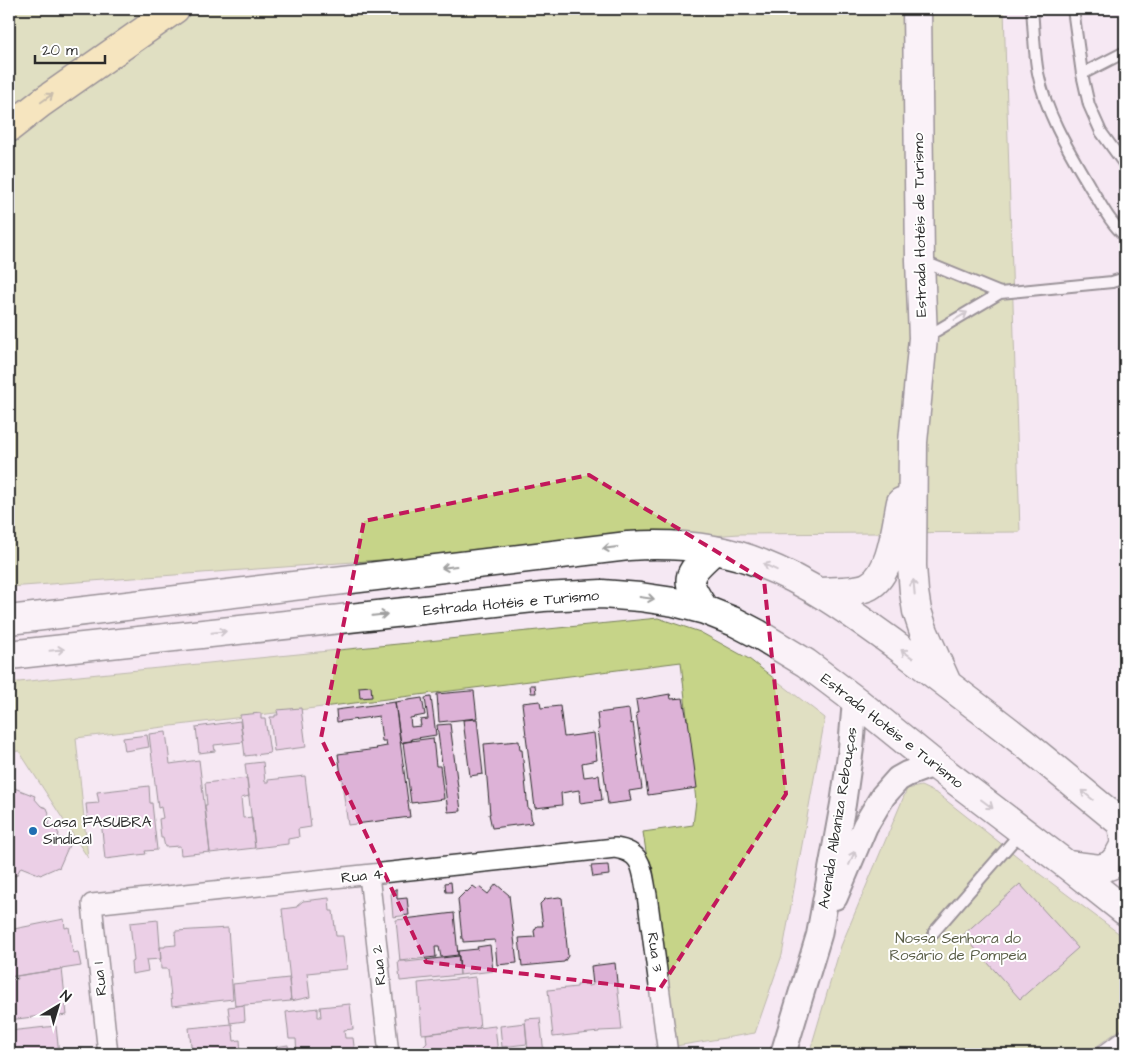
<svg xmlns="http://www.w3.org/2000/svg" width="1134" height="1063" viewBox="0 0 1134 1063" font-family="'Architects Daughter',sans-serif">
<rect width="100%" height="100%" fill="#f5e8f3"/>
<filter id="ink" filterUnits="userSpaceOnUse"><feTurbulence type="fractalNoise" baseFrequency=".02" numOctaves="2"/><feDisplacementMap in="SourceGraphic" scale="10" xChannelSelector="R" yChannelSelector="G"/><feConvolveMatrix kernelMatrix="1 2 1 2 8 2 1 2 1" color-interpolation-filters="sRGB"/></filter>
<g filter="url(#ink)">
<path fill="#c6d488" stroke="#78805a" d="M9,9H1004L1020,532L739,534L9,587Z
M658,618L700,632L749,659L825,718L782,955L755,1033L676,1046L643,832L693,825L696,801L681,662L76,738L88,858L19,751L9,752V683Z
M921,786L938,794L1037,872L1125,938V1026L1086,1054H809L841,946L907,789Z"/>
<path fill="#ddb2d7" stroke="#2b2b2b" d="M530,685H535L536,693H531Z
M371,686L372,697L360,698L359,687Z
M470,691H474L477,718L439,722L437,694Z
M670,694L671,699L683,698L687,720H688L697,788L648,795L636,713H638L636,700Z
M431,697L436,735L411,739L412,741L401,743L395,702L422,698L425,715L410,718L411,727L421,726L420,720L428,719L425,698Z
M540,701L541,708L560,706L564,737L594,733L597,760L582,763L584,777L599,775L602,800L580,803L579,790L561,793L562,805L535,808L522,703Z
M395,702L410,817L348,825L338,754L377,749L376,748L387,746L386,741H382L379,716L337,722L336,710Z
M301,708L306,747L274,751L270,717H275V715H278L277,710Z
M629,709L631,724L633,723L642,789L629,791L631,801L608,804L598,729H599L597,713Z
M261,713V719H265L270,753L245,756L240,715Z
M477,719L483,774L470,776L463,720Z
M240,721L243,742L214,745L215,751L199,753L196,727Z
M450,724L461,811L448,812L437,725Z
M166,732L170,764L199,760L210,852L181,855L180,846L165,847L163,838H161L159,819L163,818L161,807L158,808L149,734Z
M147,735L149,747L125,751L123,738Z
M433,738L436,766H440L444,799L411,803L403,742Z
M519,741L520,750H522L528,809H530L532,823L492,828L489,814H490L484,744Z
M263,762L265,782H268V780L305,776L311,827L298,829L299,837L288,839V844L255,848L245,764Z
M247,778L249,796L241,798L243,818L252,817L255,848L210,853L205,805H207L205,783Z
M9,786L35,796L34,798L41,806L47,808L49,813L48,815L51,818L48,825L56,829L59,834L58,837L70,843L59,868L58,867L42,874L41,875L21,867L16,876L9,873Z
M149,786L150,803H152L157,850L145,851L146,854L105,859L101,820L88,822L86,804L99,803L97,792Z
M608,865L609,875L593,877L591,866Z
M451,882L452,892H446L445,883Z
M496,884L509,895L517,963L497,965L495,940L463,942V939H462L458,899L466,891L467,892L473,886L477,889L479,887L488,894Z
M1020,884L1078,948L1020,999L963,935Z
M395,889H397V899L407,898L409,915L393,917L391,894Z
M559,897L562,898L568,956L564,962L522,966L519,938L535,937L534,931L537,926H543L540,904L545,899Z
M329,898L330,911H333L336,936H343L347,969L307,973L310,997L291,1001L289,980H290L282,909L297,907V906L303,901Z
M454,913L458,955L441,957L439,947H435L436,957L400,961L396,920Z
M64,919L65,928L69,927L73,953L78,952L81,966L9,977V930Z
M158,920L161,959L146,960L148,971L132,974L131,962L134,961L130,923Z
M228,928L233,999L172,1006L168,969H161L160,947H165V946L176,945L175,931Z
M490,945L493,971L460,975L458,951L478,949L477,947Z
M459,956L460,975L400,981L398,961H406V962Z
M615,963L622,1030L599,1031V1032L553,1037L548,990L577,987V985L588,984V986L593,985L591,966Z
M62,969L67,1015L42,1018L41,1016L9,1020V980L17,979V976Z
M475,977L480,1028L422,1034L418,983Z
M289,978L291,1001L235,1006L233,984Z
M350,1004L353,1029L344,1030L345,1038H353L355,1054H297L296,1039H289L286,1012L318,1008V1017H321L320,1007Z
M244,1005L245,1021L230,1023L228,1007Z
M540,1018L544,1054H528L525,1019Z
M525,1023L527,1044L502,1047L500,1026Z
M232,1024L234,1041L240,1040L241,1054H192L189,1028Z
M56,1026L59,1054H9V1031Z
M495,1026L498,1054H424L423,1047L427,1043L426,1034Z
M288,1045L289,1054H277L276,1047Z
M744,1049V1054H701V1053Z"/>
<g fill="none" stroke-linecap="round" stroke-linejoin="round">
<defs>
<path id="service" d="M1032,9C1034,30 1034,53 1038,73C1046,114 1069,151 1090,187C1101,204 1110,223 1125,236
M1073,9L1082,74L1089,105L1101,132L1125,165
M1082,74L1125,52
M922,261L1000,293
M926,337L1000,293L1112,282L1125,278
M934,932L1021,832"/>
<path id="minor" d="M369,875L389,1054
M108,1054L92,904L615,848C644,852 642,871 647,895L668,1054
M1106,1054L1125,1040"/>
<path id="tertiary" d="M835,897L865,826L883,796L898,779L907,774L934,764
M783,1054L819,935L843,804L851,748L855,700"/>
<path id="secondary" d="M917,9L920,260L923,338L913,442L912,566L914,592L917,611L924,632L946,681
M819,592C831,591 859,592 869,586C892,574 896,525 901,502
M705,610C684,579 685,576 713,551
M9,620L628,546C672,543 721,547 762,564C811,583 854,615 897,646C938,677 979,708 1020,740C1055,768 1090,798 1125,826
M9,655L543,597L602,594L640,597L674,602L705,610L735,622L758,634L806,663L855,700L934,764L1067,865L1125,911
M1067,865L1100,869L1111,865L1118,857L1125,844L1122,824"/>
<path id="trunk" d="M9,128L41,103L175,9"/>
</defs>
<use href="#service" stroke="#2b2b2b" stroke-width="14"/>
<use href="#minor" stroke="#2b2b2b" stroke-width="22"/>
<use href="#tertiary" stroke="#2b2b2b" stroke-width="28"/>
<use href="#secondary" stroke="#2b2b2b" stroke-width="31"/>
<use href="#trunk" stroke="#2b2b2b" stroke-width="31"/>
<use href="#service" stroke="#fff" stroke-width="10"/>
<use href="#minor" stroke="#fff" stroke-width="19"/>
<use href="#tertiary" stroke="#fff" stroke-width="24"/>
<use href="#secondary" stroke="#fff" stroke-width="28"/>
<use href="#trunk" stroke="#f5e382" stroke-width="28"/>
</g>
<defs><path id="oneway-shaft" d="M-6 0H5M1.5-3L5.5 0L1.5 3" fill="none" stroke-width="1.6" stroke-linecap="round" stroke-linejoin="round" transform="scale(1.25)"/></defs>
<use stroke="#908756" href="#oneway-shaft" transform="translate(47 98) rotate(-35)"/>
<g stroke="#a0a0a0">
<use href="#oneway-shaft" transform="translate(961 316) rotate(-31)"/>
<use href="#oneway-shaft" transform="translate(610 548) rotate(173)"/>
<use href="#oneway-shaft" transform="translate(449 567) rotate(173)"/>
<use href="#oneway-shaft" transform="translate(770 567) rotate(-155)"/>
<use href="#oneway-shaft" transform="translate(914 587) rotate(-95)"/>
<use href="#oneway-shaft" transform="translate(647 598) rotate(8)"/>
<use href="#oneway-shaft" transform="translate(380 615) rotate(-6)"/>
<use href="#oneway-shaft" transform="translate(219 632) rotate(-6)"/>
<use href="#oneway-shaft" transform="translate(57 650) rotate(-6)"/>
<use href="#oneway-shaft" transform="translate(907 654) rotate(-144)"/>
<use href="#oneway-shaft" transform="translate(1087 795) rotate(-141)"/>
<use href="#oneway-shaft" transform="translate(987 804) rotate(37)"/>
<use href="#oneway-shaft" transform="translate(852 858) rotate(-67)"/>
</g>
</g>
<path d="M0 0H1134V1063H0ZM589,475L764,580L786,794L659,990L426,962L321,738L364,521Z" fill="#f5e8f3" fill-opacity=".55" fill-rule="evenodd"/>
<path fill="none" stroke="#c2185b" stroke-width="4" stroke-dasharray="10 6" stroke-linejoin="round" d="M589,475L764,580L786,794L659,990L426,962L321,738L364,521Z"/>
<circle fill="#1f6fb2" stroke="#fff" stroke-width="2" cx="33" cy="831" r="5"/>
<g text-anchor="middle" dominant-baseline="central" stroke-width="4" stroke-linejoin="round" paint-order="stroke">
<g font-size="15" fill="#2b2b2b" stroke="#fff">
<text transform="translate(920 225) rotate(-91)">Estrada Hotéis de Turismo</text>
<text transform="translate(511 603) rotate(-5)">Estrada Hotéis e Turismo</text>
<text transform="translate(892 731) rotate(38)">Estrada Hotéis e Turismo</text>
<text transform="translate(838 818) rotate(-81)">Avenida Albaniza Rebouças</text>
<text transform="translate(362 876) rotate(-6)">Rua 4</text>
<text transform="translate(655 952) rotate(82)">Rua 3</text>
<text transform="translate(379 965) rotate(-96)">Rua 2</text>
<text transform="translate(100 979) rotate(-96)">Rua 1</text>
</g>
<g font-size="15" fill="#2b2b2b" stroke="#fff" text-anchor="start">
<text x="43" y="822">Casa FASUBRA<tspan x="43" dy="17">Sindical</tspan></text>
</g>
<g font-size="15" fill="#5a5e47" stroke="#fff">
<text x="958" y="938">Nossa Senhora do<tspan x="958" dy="17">Rosário de Pompeía</tspan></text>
</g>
</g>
<rect width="1134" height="1063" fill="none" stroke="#fff" stroke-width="30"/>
<rect x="15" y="15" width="1104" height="1033" fill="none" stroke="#2b2b2b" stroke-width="2" filter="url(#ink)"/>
<g transform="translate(58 1006) rotate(38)" stroke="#ffffff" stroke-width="4" paint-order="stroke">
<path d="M0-4L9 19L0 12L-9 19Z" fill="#2b2b2b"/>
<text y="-8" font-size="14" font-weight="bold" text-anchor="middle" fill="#2b2b2b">N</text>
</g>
<path d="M35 55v8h70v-8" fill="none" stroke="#2b2b2b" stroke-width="2.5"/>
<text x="42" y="55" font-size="15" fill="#2b2b2b" stroke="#ffffff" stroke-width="4" paint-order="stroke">20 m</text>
</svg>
